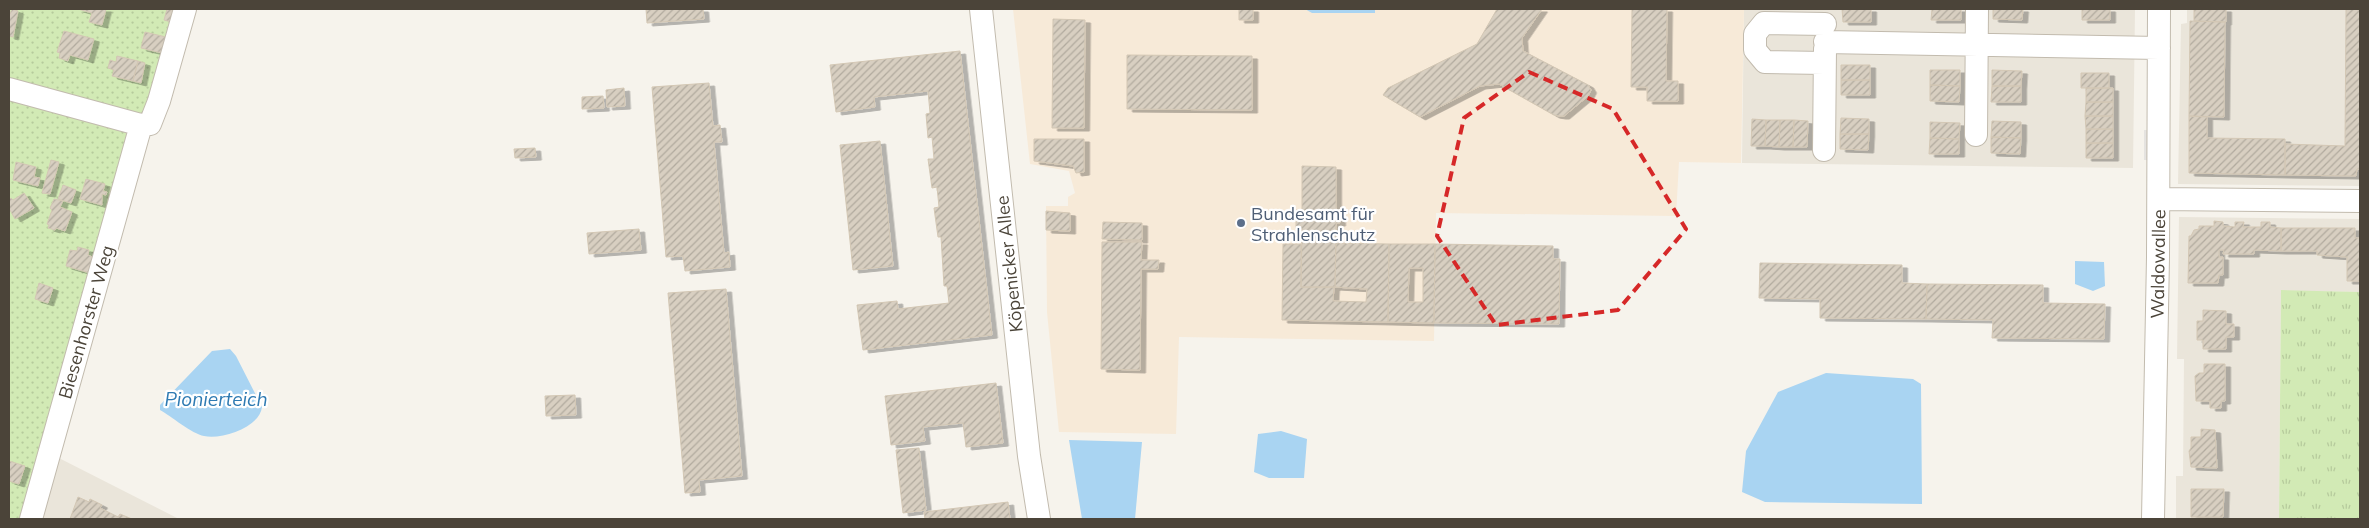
<svg xmlns="http://www.w3.org/2000/svg" width="2369" height="528" viewBox="0 0 2369 528" font-family="Mulish,sans-serif">
<defs>
<pattern id="grass-dots" width="8" height="8" patternUnits="userSpaceOnUse" patternTransform="scale(1.25)"><rect width="8" height="8" fill="#d2eab5"/><path d="M2 2h.1M6 6h.1" fill="none" stroke="#b6ca9c" stroke-width="1.8" stroke-linecap="round"/></pattern>
<pattern id="park-tufts" width="24" height="20" patternUnits="userSpaceOnUse" patternTransform="scale(1.25)"><rect width="24" height="20" fill="#d2eab5"/><path d="M3 7l-1-3M5 7V3M7 7l1-3M15 17l-1-3M17 17v-4M19 17l1-3" fill="none" stroke="#b6ca9c"/></pattern>
<pattern id="building-hatch" width="6" height="6" patternUnits="userSpaceOnUse" patternTransform="scale(1.25)"><rect width="6" height="6" fill="#d8cfc1"/><path d="M-1 1l2-2M0 6l6-6M5 7l2-2" fill="none" stroke="#b1aa9e"/></pattern>
<filter id="shadow"><feDropShadow dx="5.5" dy="3" stdDeviation="0" flood-color="#0004"/></filter>
</defs>
<rect width="100%" height="100%" fill="#f6f3ec"/>
<path fill="#eae5da" d="M1744,9H2135L2133,168L1742,163Z
M2187,9H2360V186L2178,184L2181,24L2187,23Z
M2179,217L2360,219V292L2281,291L2279,519H2176V476H2183L2184,359H2177Z
M53,455L179,519H35Z"/>
<path fill="#f7ead8" d="M1013,9H1744L1741,163L1679,162L1676,216L1436,213L1434,341L1179,337L1176,434L1059,432L1047,312L1046,206H1068V197L1075,193L1069,171L1030,164Z"/>
<path fill="url(#grass-dots)" d="M9,9H190L140,144L35,519H9Z"/>
<path fill="url(#park-tufts)" d="M2281,290L2360,292V519H2279Z"/>
<path fill="#e5e3e0" d="M2144,130H2148V160H2144Z"/>
<path fill="#a9d4f2" d="M1305,9H1375V13H1312Z
M2075,261L2104,262L2105,286L2093,291L2075,284Z
M230,349L236,356L262,407C260,427 222,440 204,436C192,434 171,416 160,410V405L212,351Z
M1826,373L1913,379L1921,384L1922,504L1765,502L1742,492L1746,451L1778,392Z
M1281,431L1307,439L1304,478H1269L1254,472L1258,434Z
M1069,440L1142,442L1135,519H1082Z"/>
<path fill="url(#building-hatch)" stroke="#d3c7b4" fill-rule="evenodd" filter="url(#shadow)" d="M12,9L18,11L13,37L9,36V16Z
M78,9H106L102,25L89,22L92,13Z
M167,9H174L171,22L164,20Z
M646,9H703L704,19L647,23Z
M1239,9H1253V20H1239Z
M1497,9H1542L1522,38L1523,51L1588,85L1591,90L1588,96L1564,116H1560L1554,115L1499,84L1480,86L1420,117L1383,95L1388,88L1477,44Z
M1632,9H1667L1666,81H1678V101H1647V87H1631Z
M1842,9H1871V22H1843Z
M1932,9H1961V20H1931Z
M1993,9H2023L2022,20L1993,19Z
M2082,9H2110V20H2082Z
M2194,9H2226V22L2194,21Z
M2346,9H2360V169H2357L2356,176L2285,175V144L2345,146Z
M1053,19L1085,20L1084,128H1052Z
M2190,21L2225,22L2224,117L2189,116Z
M64,31L94,39L88,60L70,55L68,61L59,58L60,53L57,52Z
M145,32L166,37L162,53L141,48Z
M960,51L992,335L863,350L857,305L897,301L898,309L949,303L947,286H944L941,237H938L934,208L939,207L937,187L932,188L928,159H934L932,137L928,138L926,114L930,113L928,91L874,97L875,107L836,112L830,65Z
M1127,55L1252,56V110L1127,109Z
M117,56L138,61L133,81L112,76L114,70L108,68L110,60L116,62Z
M138,61L145,63L141,83L133,81Z
M1841,65H1870V80H1841Z
M1930,70H1960V86L1930,85Z
M1992,70L2022,71L2021,86H1992Z
M2081,73H2109V88H2081Z
M1841,80H1870V95H1841Z
M709,83L713,126L720,125L722,142H714L724,253L729,252L730,267L685,271L683,256L666,257L652,87Z
M1930,85L1960,86L1959,102L1930,101Z
M1992,86H2021V102H1991Z
M624,88L625,106L607,107L606,90Z
M2086,88H2113V102H2086Z
M603,96L604,108L582,109V97Z
M2086,102H2113V116H2085Z
M2085,116H2113V129H2086Z
M2189,116L2207,117V138L2285,139V175L2189,173Z
M1841,118L1869,119V134H1840Z
M1752,119L1766,120L1765,146H1751Z
M1766,120H1780L1779,147L1765,146Z
M1780,120H1794L1793,147H1779Z
M1794,120L1808,121L1807,147H1793Z
M1992,121L2021,122V138L1991,137Z
M1930,122L1960,123L1959,139L1930,138Z
M2086,129H2113V143H2086Z
M1840,134H1869L1868,150L1840,149Z
M1991,137L2021,138L2020,154L1991,153Z
M1930,138L1959,139V154H1929Z
M1034,139H1084V172L1076,173L1073,166L1034,161Z
M880,141L893,266L853,270L840,145Z
M2086,143H2113V158H2086Z
M535,148L536,157L515,158L514,149Z
M51,160L59,162L50,194L42,193Z
M16,162L36,167L34,177L40,178L38,186L13,180Z
M1302,166L1336,167V214H1340V223H1336L1335,287H1301L1302,229H1296V210H1302Z
M86,179L105,184L103,191L107,192L106,195L102,194V205L80,199Z
M63,185L76,190L71,203L58,199Z
M24,193L34,208L15,219L10,210L9,211V200L11,198L13,200Z
M54,199L63,201L60,207L72,212L65,231L56,228L55,230L48,228L49,225L47,224L52,210L50,208Z
M1046,211L1070,213V231L1046,230Z
M2214,221L2223,222V226L2235,227V222H2244L2243,227H2261V222H2270V227L2281,228V251L2254,250V254H2223L2224,250H2219V257H2223V275H2219L2218,283H2188L2189,236H2191L2194,230L2199,229V226H2214Z
M1103,222L1142,223V240L1102,239Z
M2281,228H2355V238H2360V281H2347V257L2317,255V251H2281Z
M639,229L641,250L589,254L587,233Z
M1102,242H1142L1141,260H1159L1158,269H1141L1140,370L1101,369Z
M1336,243L1389,244L1388,322L1282,320L1283,244H1301V287H1335ZM1334,287L1367,289L1366,302L1333,301Z
M1389,244H1435L1434,323L1388,322ZM1409,268H1423V302H1408Z
M1435,244L1553,246V259H1560L1559,324L1434,323Z
M78,247L89,250L88,255L95,258L90,273L66,266L70,250L77,251Z
M1760,263L1902,265V283L1927,284L1926,319L1820,318V299L1759,298Z
M39,283L53,288L48,303L35,299Z
M1927,284L2043,285V303L2105,304L2104,339L1992,338L1993,320L1926,319Z
M726,289L742,476L699,480L700,492L685,493L668,293Z
M2203,310L2226,311V324H2234V337H2226V349H2203V340H2197V321H2203Z
M2204,364H2225V401H2221V408H2210V401H2196L2195,376L2199,373H2204Z
M996,383L1003,443L966,447L963,423L923,427L925,441L891,445L885,396Z
M575,395L576,415L546,416L545,396Z
M2201,429L2215,430L2217,468L2191,467L2189,451L2191,448V437H2201Z
M919,448L926,510L903,513L896,450Z
M9,461L25,466L19,484L9,481Z
M2191,489H2224L2223,517H2191Z
M78,497L89,502L90,499L102,505L100,508L118,517L120,514L132,519H70Z
M1008,502L1010,519H925L924,512Z"/>
<g fill="none" stroke-linecap="round" stroke-linejoin="round">
<defs>
<path id="minor" d="M981,9L1029,456L1039,519
M1825,42L2159,48
M1824,63L1765,62L1755,50V34L1764,23L1825,24
M9,89L141,125L150,124L159,101L185,9
M1976,135L1977,9
M1824,150L1825,49
M2159,199L2360,201
M31,519L141,125
M2153,519L2158,257L2159,9"/>
</defs>
<use href="#minor" stroke="#c2bbae" stroke-width="24"/>
<use href="#minor" stroke="#fff" stroke-width="22"/>
</g>
<path fill="none" stroke="#d62828" stroke-width="4" stroke-dasharray="10 6" stroke-linejoin="round" d="M1529,72L1613,109L1686,229L1618,310L1496,325L1437,236L1464,118Z"/>
<circle fill="#5c6f8a" stroke="#fff" stroke-width="2" cx="1241" cy="223" r="5"/>
<g text-anchor="middle" dominant-baseline="central" stroke-width="4.5" stroke-linejoin="round" paint-order="stroke">
<g font-size="18" fill="#4e5e75" stroke="#fff" text-anchor="start">
<text x="1251" y="213">Bundesamt für<tspan x="1251" dy="21">Strahlenschutz</tspan></text>
</g>
<g font-size="18" fill="#4b4439" stroke="#fff">
<text transform="translate(1009 264) rotate(-96)">Köpenicker Allee</text>
<text transform="translate(2158 264) rotate(-89)">Waldowallee</text>
<text transform="translate(86 322) rotate(-74)">Biesenhorster Weg</text>
</g>
<g font-size="19" font-style="italic" fill="#2e7ab2" stroke="#fff">
<text x="216" y="399">Pionierteich</text>
</g>
</g>
<rect width="2369" height="528" fill="none" stroke="#4b4439" stroke-width="20"/>
</svg>
